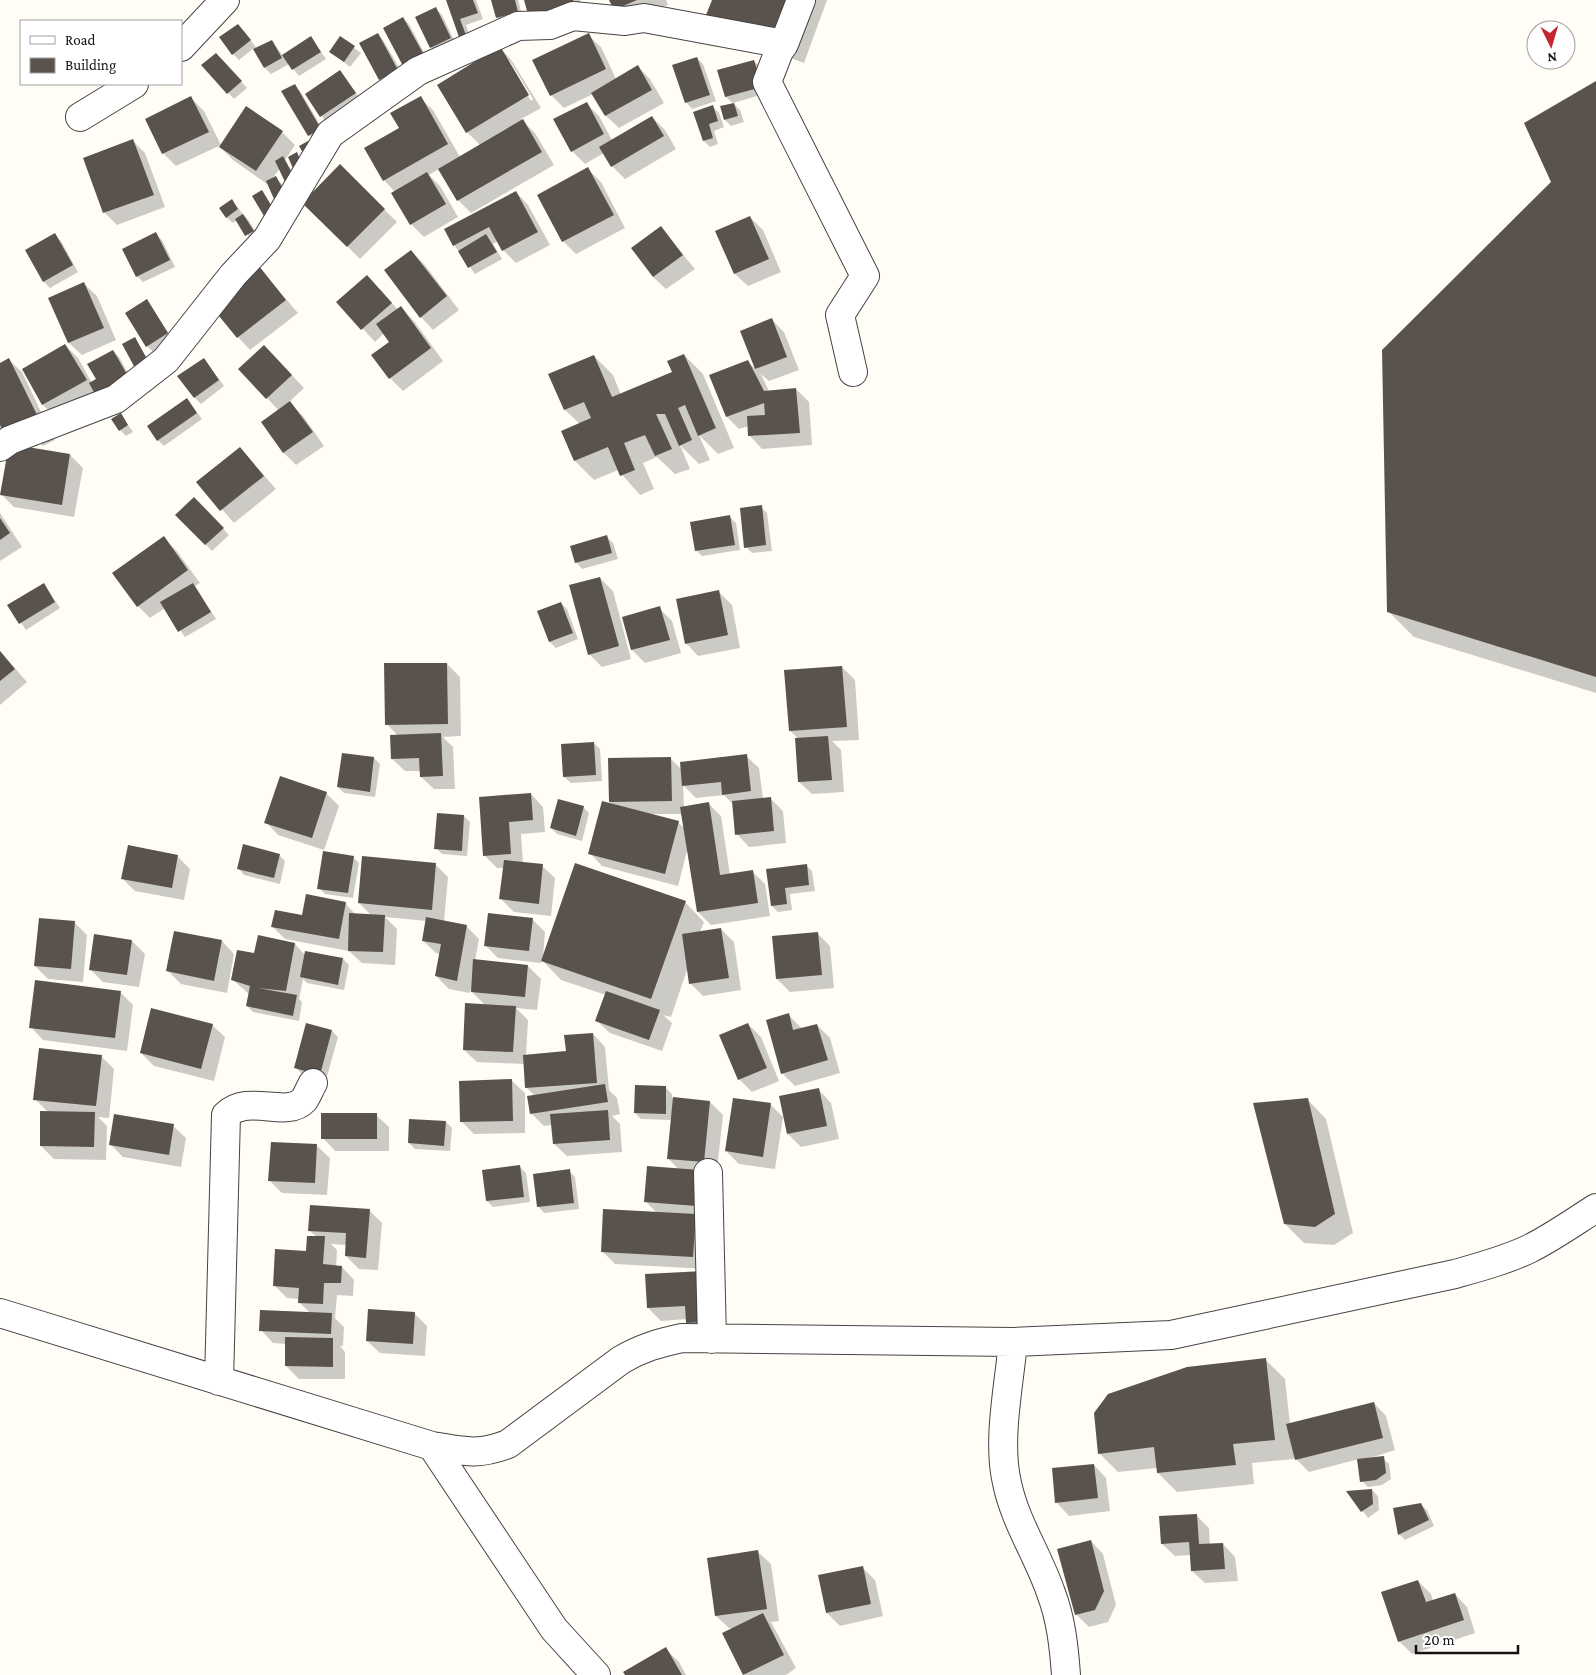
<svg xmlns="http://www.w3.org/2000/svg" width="1596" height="1675" viewBox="0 0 1596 1675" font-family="'Crimson Pro',serif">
<rect width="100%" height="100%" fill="#fffdf5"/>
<path fill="#0003" fill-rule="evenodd" d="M447,0H476L483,19L466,25L472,44L461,40Z
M492,0H518L523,18L503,23L497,17Z
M525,0H580L586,17Z
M611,0H666L668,5L628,22Z
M713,0H827L804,63L726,34L707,15Z
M436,9L442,15L456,44L437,53L431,47Z
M403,18L409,24L429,62L385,28Z
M244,31L257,49L272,41L283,56L311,38L326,59L299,76L289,64L271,74L265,68L254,48L239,60L233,54Z
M377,34L383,40L404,76L386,85L380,79Z
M588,35L601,47L616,79L638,67L650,79L664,103L619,128L606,116L593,94L564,108L551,95L534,60Z
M341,38L361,53L350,67L331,52Z
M500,48L512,61L541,108L521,119L535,133L554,165L471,213L458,200L439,169L429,175L440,186L458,217L424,237L411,224L395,192L384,180L401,129L420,98L433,110L460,157L480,145L467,132ZM507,61H510L533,99L531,101Z
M697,58L703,64L716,101L692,109L686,102Z
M222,60L247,88L234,99L203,65Z
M754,61L760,67L767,93L733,103L740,110L744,122L731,126L725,120L734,104L726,97L718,71Z
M340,72L361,100L327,123L306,95Z
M1596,83V693L1414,637L1388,611L1552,183Z
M294,85L300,91L326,135L315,141L309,135Z
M191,98L204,111L221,145L176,166L163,153Z
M586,103L599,116L612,140L652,117L665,130L676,149L625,179L612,166L604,153L585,164L572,151Z
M713,107L719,113L724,127L714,131L718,144L710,147L704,141L695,113Z
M246,108L282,132L295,145L285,160L296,177L280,168L272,179L276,178L282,184L290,200L233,160L220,147Z
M132,140L145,153L165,207L117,225L105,213L84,158Z
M340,166L397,222L360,259L304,203Z
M588,169L601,182L625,228L576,254L563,241Z
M516,192L528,205L550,245L516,263L503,250L498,241L493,244L502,259L475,274L454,245Z
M232,201L249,221L259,237L252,241L237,220L233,223L226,217Z
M750,217L763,230L781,272L748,286L735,274L717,232Z
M661,228L695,269L666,289L653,277Z
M155,234L162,240L175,267L143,282L137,276Z
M55,235L61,241L78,272L50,288L44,282L27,251Z
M411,251L424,264L459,310L433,330L421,317Z
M259,268L298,313L250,350L238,337Z
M84,284L97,296L116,340L82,355L69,343L50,298Z
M380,289L398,310L401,308L414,321L443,361L403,391L390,378L391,342L384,333L375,342L338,302Z
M147,301L173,340L153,352L147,346Z
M772,320L784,332L799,370L769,381L761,374L769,391L796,389L809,402L812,445L762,449L750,436L749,426L739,429L727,417L748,362L757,370L742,331Z
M135,339L153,367L142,373Z
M65,345L78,358L92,383L98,379L113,351L119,357L133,382L48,427L55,440L43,446L35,437L0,439V364L9,360L22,372L42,414L49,411L43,405L23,369Z
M684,355L703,374L734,448L718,454L699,435L710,460L699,464L680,445L690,469L675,474L657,457L643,463L654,489L640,495L618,470L594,480L575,461L580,424L565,410L550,375L594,356L613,375L621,395L674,373Z
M204,359L224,386L201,404L195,398Z
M277,359L304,388L289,402L303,416L324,446L296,465L283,452L279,411L267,398Z
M187,399L202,419L164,446L158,440Z
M121,415L133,432L126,436L120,430Z
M10,445L70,455L83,468L74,517L14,507L2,495Z
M240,448L276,489L234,523L198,482Z
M194,499L229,535L212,551L177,515Z
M761,507L767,513L772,551L752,553L746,547Z
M0,513L22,547L0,561Z
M730,517L736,523L740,550L702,556L696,550Z
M607,537L613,543L618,559L582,569L576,562Z
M163,538L176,550L200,583L195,586L216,619L185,637L165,608L150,618L138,606Z
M600,578L613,591L631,659L602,667L589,654Z
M44,584L60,608L26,630L9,605Z
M719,592L732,605L740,648L698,656L686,643Z
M561,603L567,609L578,639L556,648L550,642L539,612Z
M659,608L672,621L681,653L645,663L632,650L624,618Z
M0,651L27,682L0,705Z
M447,664L460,677L461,736L443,737L453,747L455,789H434L421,777V771H405L392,759L398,736L387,724Z
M842,667L855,680L859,740L832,741L841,750L844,792L812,794L799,782V739L790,731Z
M594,743L600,749L602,781L571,783L564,777Z
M343,754L374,758L380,764L375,797L344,793L338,787Z
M746,756L759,768L763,799L770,798L783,811L786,843L749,847L737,834L734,805L724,795L696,798L683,785L684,807L708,803L721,816L730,875L752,871L765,884L770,916L711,925L698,912L688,847L678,886L602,866L590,853L614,806L610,802L670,758L682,770ZM650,814H682L685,829L678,822Z
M326,793L339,806L324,850L278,835L266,822Z
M531,794L543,807L545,832L521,834L523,863L542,866L555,878L551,916L514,912L501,899L504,868H497L484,855L480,798Z
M583,807L589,813L582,841L557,834L551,828Z
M464,816L470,822L467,856L442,854L436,848Z
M279,855L285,861L280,884L244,875L238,868Z
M177,856L190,869L184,900L135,891L123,879Z
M353,857L359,863L353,898L325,894L319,888Z
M435,864L448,877L444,922L466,926L479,939L475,961L528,966L541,979L537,1010L516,1008L528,1020L526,1056L567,1053L593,1034L605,1047L609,1090L617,1098L620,1114L612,1116L620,1124L622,1152L567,1156L554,1144L552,1125L544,1126L531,1113L535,1096L526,1087L525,1064L477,1062L464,1050L485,1005L470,990V993L449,989L436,976L440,954L436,953L423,941L427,921L385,917L397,929L395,965L362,963L349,951L285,939L272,926L345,903L356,915H371L359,903Z
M806,865L812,871L815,891L790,894L792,910L778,912L772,906L768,870Z
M685,902L704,922L700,932L721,929L734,942L741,990L703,996L691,984L688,967L671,1017L663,1015L672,1023L662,1051L610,1033L597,1021L606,995L561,980L542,960L541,963L498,958L485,945L532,919L545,932L543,957Z
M74,922L87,935L83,982L48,979L35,966Z
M817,933L830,946L834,988L790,992L777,979Z
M132,941L145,954L139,987L103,982L90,969Z
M222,941L234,954L227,993L181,984L168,971Z
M295,944L305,955L343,959L349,965L344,990L307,983L303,979L299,999L302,1002L299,1021L253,1012L247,1006L249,994L233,980L255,954Z
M120,992L133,1005L127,1051L43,1040L31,1027Z
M788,1014L802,1029L817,1025L830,1038L840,1073L795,1086L782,1073Z
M748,1024L761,1037L779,1081L752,1092L739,1079Z
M212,1025L225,1037L214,1081L154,1066L141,1053Z
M332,1031L338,1037L326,1080L302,1074L296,1068Z
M101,1056L114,1069L109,1118L98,1117L107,1126L106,1160L54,1159L41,1146L48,1112L35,1099Z
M512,1081L525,1093V1133L474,1134L462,1122Z
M666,1088L672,1094V1098L710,1102L723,1115L706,1269L615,1264L602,1251L657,1213L645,1201L679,1170L668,1158L672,1120L641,1119L635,1113Z
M819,1090L831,1103L839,1139L801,1147L788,1134L781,1097Z
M1307,1099L1326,1119L1353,1233L1334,1245L1304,1243L1285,1224Z
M770,1104L783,1117L775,1169L739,1164L726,1151Z
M376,1115L389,1127V1151H335L323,1138Z
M446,1122L452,1128L450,1151L415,1149L409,1143Z
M173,1126L186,1138L181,1167L123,1157L110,1144Z
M317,1146L330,1158L327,1195L282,1193L270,1181Z
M520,1167L526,1173L530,1202L493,1207L487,1201Z
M569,1171L575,1177L579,1209L544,1213L538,1206Z
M369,1210L382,1223L378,1270L359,1269L346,1256L347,1245L331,1244L337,1250L336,1267H342L354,1280L353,1296L337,1295L335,1318L344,1327L343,1346H340L345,1352V1379H299L286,1366V1344L273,1343L261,1330L311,1314L299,1302V1299L287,1298L274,1285L307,1252L317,1237L310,1231Z
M704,1272L700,1335L687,1323V1319L661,1321L648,1308Z
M414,1313L427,1326L425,1356L380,1353L367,1341Z
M1266,1360L1285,1379L1290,1424L1374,1403L1386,1416L1395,1450L1364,1460L1383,1458L1389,1464L1391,1479L1382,1485L1368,1487L1362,1481L1359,1459L1309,1472L1294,1457V1459L1252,1463L1254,1484L1177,1492L1158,1473L1157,1468L1118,1472L1099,1453Z
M1094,1465L1106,1478L1110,1511L1069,1516L1057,1503Z
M1372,1490L1378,1496L1379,1510L1368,1518L1348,1492Z
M1420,1504L1427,1510L1434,1526L1405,1540L1399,1534Z
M1196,1515L1209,1528L1210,1545L1223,1544L1235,1557L1238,1581L1205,1583L1192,1571L1191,1555L1175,1556L1162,1544Z
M1091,1541L1103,1554L1116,1605L1108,1622L1089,1627L1076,1614Z
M758,1552L771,1564L779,1621L771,1622L796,1668L786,1675H745L723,1634L735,1628H729L716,1616Z
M863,1568L875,1580L883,1616L840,1626L827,1613Z
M1418,1581L1431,1594L1433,1601L1455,1594L1467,1607L1475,1633L1412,1654L1399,1641Z
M666,1649L679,1662L686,1675H626Z"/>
<path fill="#5a524d" d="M446,0H473L478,13L460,19L467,38L460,40Z
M491,0H515L518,12L496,18Z
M524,0H573L574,4L529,18Z
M609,0H637L614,10Z
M712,0H801L784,44L706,15Z
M436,7L451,38L430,48L415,17Z
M403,17L424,55L403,66L383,28Z
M238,24L251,40L232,55L219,37Z
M378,33L398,70L379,80L359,43Z
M589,33L606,69L550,96L532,60Z
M311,36L321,52L292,70L282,55Z
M340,36L355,46L344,62L329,52Z
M272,40L282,58L264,68L253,49Z
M500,46L529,95L466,133L437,85Z
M216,53L242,81L227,94L201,65Z
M697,57L710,95L685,103L672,65Z
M754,60L762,87L725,97L717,70Z
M638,65L652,90L605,116L591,93Z
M340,70L356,93L320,117L305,94Z
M1596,81V677L1387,612L1382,350L1551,182L1524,123Z
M295,84L321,129L308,136L281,91Z
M191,96L209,132L162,154L145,119Z
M421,96L448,144L383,181L364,148L399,128L390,113Z
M587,102L604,134L571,152L553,119Z
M734,103L738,116L724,120L720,106Z
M713,105L718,121L709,124L713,138L703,141L693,112Z
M246,106L283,131L256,171L219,147Z
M652,116L664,136L611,167L599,147Z
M523,119L542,152L457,201L438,169Z
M133,139L154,195L103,213L83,158Z
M308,141L314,153L306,158L299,146Z
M297,152L304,169L295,173L288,157Z
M283,156L295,179L286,184L275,161Z
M340,164L385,209L347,247L302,203Z
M588,167L614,215L562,242L537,195Z
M427,172L446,204L410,225L391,193Z
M276,176L285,193L274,199L266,181Z
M262,190L274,210L264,216L252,196Z
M516,191L538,232L502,251L489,227L453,246L444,229Z
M232,199L238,209L226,218L219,208Z
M243,214L254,231L245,236L235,219Z
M750,216L769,259L734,274L715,231Z
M661,226L683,255L653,277L631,248Z
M156,232L170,260L136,277L122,249Z
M55,233L73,265L43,282L25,250Z
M486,234L497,252L468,268L458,251Z
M411,250L447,296L420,318L384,270Z
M259,266L286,300L237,338L210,305Z
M367,275L392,303L361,330L336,302Z
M84,282L104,328L68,343L48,298Z
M147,299L168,333L146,347L125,313Z
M401,306L431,348L389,379L371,355L389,342L376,324Z
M772,318L787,357L755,369L740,331Z
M135,337L148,361L135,368L122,344Z
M65,344L87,380L42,405L22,369Z
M264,345L292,375L266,399L238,369Z
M113,350L128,376L95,394L89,383L96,379L87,364Z
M684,354L716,428L698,436L685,405L678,408L692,440L679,446L665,414H656L672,449L655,456L645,435L624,443L635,470L620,476L608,447L574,461L561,431L591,418L584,402L564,410L548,374L594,355L612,397L672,372L667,361Z
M9,358L43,427L5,434L0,425V363Z
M204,358L219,380L194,398L177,376Z
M748,360L764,391L796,388L800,433L748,436L747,416L765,415L764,403L726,417L709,375Z
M187,398L197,413L157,441L147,426Z
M290,401L313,432L283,453L261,422Z
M121,413L128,425L119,431L111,419Z
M9,444L70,454L62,505L0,495Z
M240,447L264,476L220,511L196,482Z
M194,497L224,528L205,545L175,515Z
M762,505L766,545L744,548L740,508Z
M730,515L735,545L695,551L690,522Z
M0,518L10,533L0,540Z
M607,535L612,553L575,563L570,546Z
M164,536L188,570L137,607L112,573Z
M600,577L619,646L588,655L569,585Z
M44,583L55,602L19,624L7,605Z
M193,583L211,612L178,632L160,602Z
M719,590L728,635L685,644L676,599Z
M561,602L573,633L549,642L537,611Z
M660,606L670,640L631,650L622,617Z
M0,651L15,669L0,681Z
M384,663H447L448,724L385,725Z
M842,666L847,727L789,731L784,670Z
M441,733L443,776L420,777L419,758L391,759L390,735Z
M828,736L832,780L798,782L795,738Z
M594,742L596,775L563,777L561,744Z
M342,753L374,757L370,792L337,787Z
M747,754L751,791L722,795L721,782L682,786L680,762Z
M671,757L672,801L609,802L608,758Z
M280,776L327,792L312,838L264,823Z
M531,793L533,820L509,822L511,854L483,856L479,797Z
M771,797L774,831L735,835L732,801Z
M558,799L584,806L576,836L550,828Z
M602,801L679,821L665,874L588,854Z
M709,802L720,875L753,870L758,903L697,912L680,807Z
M437,813L464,815L462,851L434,849Z
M243,844L280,854L274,878L237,869Z
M128,845L178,855L172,888L121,879Z
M323,851L354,856L348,893L317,889Z
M362,856L436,863L432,910L358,903Z
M504,860L543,864L539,904L499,899Z
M575,863L686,901L651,999L541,961Z
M807,864L809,885L785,888L787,904L771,906L766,869Z
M306,894L346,902L339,939L271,927L275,910L302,915Z
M349,913L385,915L383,952L348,951Z
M488,913L533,918L529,951L484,946Z
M426,917L467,925L457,981L435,976L441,944L422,941Z
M39,918L75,921L71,969L34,966Z
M721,928L729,978L689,984L682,934Z
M174,931L222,940L214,981L166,971Z
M818,932L822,975L776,979L772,936Z
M94,934L132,940L127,975L89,970Z
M258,935L295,943L286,991L258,988L297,995L293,1016L246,1006L250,986L231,980L237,950L254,953Z
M305,951L343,958L338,985L300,977Z
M473,959L528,965L525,997L471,992Z
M35,980L121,991L115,1038L29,1028Z
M606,991L660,1010L649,1040L595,1021Z
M465,1003L516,1006L513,1052L463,1050Z
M151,1008L213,1024L201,1069L140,1053Z
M789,1013L793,1030L817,1024L828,1060L781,1074L766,1020Z
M306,1023L332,1030L320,1075L294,1068Z
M748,1023L767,1068L738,1080L719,1035Z
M593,1033L597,1083L525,1088L523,1055L566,1051L564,1035Z
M39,1048L102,1055L96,1106L33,1100Z
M512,1079L513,1121L460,1122L459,1081Z
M605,1084L608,1102L530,1114L527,1096Z
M635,1085L666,1086V1114L634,1113Z
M819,1088L827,1126L787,1134L779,1096Z
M673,1097L710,1101L704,1162L667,1159Z
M733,1098L771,1103L763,1157L725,1151Z
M1308,1098L1335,1214L1315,1227L1284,1224L1253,1103Z
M608,1110L610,1140L553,1144L550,1114Z
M40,1111L95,1112L94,1147L40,1146Z
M321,1113H377V1139H321Z
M114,1114L174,1124L169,1155L109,1145Z
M409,1119L446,1121L444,1146L408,1143Z
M271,1142L317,1144L315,1183L268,1181Z
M520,1165L524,1197L486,1201L482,1170Z
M647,1166L700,1170L697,1206L644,1202Z
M570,1169L574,1203L537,1207L533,1174Z
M310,1205L370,1209L366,1258L345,1256L346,1233L308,1231Z
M603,1209L696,1214L693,1257L601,1252Z
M307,1236H325L323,1264L342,1266L341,1283H324L323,1304L298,1303L299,1288L273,1286L275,1249L306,1251Z
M704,1271L708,1322L686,1323L685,1306L647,1308L645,1274Z
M368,1309L415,1312L413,1344L366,1341Z
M260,1310L332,1313L331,1334L259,1331Z
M285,1337L333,1338V1367L285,1366Z
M1266,1358L1275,1440L1233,1444L1236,1465L1157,1473L1154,1447L1098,1454L1094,1413L1108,1394L1187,1367Z
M1374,1402L1383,1438L1295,1460L1286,1424Z
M1384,1456L1386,1473L1376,1480L1360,1482L1357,1459Z
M1094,1464L1098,1498L1055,1503L1052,1468Z
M1372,1489L1373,1504L1361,1512L1346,1491Z
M1421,1503L1429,1520L1398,1535L1393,1508Z
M1197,1514L1199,1544L1223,1543L1225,1569L1191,1571L1189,1542L1161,1544L1159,1516Z
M1091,1540L1104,1591L1095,1610L1075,1615L1057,1549Z
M758,1550L767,1609L715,1616L707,1558Z
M863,1566L871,1604L826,1613L818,1575Z
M1418,1580L1426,1602L1455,1593L1464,1620L1398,1642L1381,1592Z
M763,1613L784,1655L743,1675L722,1633Z
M666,1647L682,1675H625L623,1672Z"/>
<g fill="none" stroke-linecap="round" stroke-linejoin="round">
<defs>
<path id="street" d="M784,44L779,51L767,82L865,276L840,315L853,372
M181,47L225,0
M80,117L134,84
M0,447L10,440L116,399L166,360L233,275L267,239L330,134L418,71L518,26L550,25L573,16L625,21L644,18L784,44L801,0
M708,1173L712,1339
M0,1313L432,1446C463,1451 477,1456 508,1444L621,1360C641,1348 659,1343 682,1338L1013,1342L1171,1335L1455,1274C1480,1267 1506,1260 1529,1249C1553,1237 1574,1222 1596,1208
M1013,1342C1009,1386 997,1441 1007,1483C1015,1522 1038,1555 1051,1593C1061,1619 1064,1647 1066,1675
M219,1381L226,1115C249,1093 286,1119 304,1100C307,1096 310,1088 313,1083
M432,1446L554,1629L596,1675"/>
</defs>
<use href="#street" stroke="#444" stroke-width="30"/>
<use href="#street" stroke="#fff" stroke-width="28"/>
</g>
<rect x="20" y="20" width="162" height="65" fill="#ffffff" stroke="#a0a0a0"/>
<rect x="30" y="36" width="25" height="8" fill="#ffffff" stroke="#a0a0a0"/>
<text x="65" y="45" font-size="15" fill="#111111">Road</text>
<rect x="30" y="58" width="25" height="15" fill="#5a524d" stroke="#a0a0a0"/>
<text x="65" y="70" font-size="15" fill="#111111">Building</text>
<g transform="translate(1551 45) rotate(175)"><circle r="24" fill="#ffffff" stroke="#a0a0a0"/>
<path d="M0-4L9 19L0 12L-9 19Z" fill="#c4262e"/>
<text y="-8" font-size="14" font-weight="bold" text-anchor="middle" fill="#111111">N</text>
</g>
<path d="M1416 1645v8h102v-8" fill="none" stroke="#111111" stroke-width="2.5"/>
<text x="1424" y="1645" font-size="15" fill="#111111" stroke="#ffffff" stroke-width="4" paint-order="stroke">20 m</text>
</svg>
